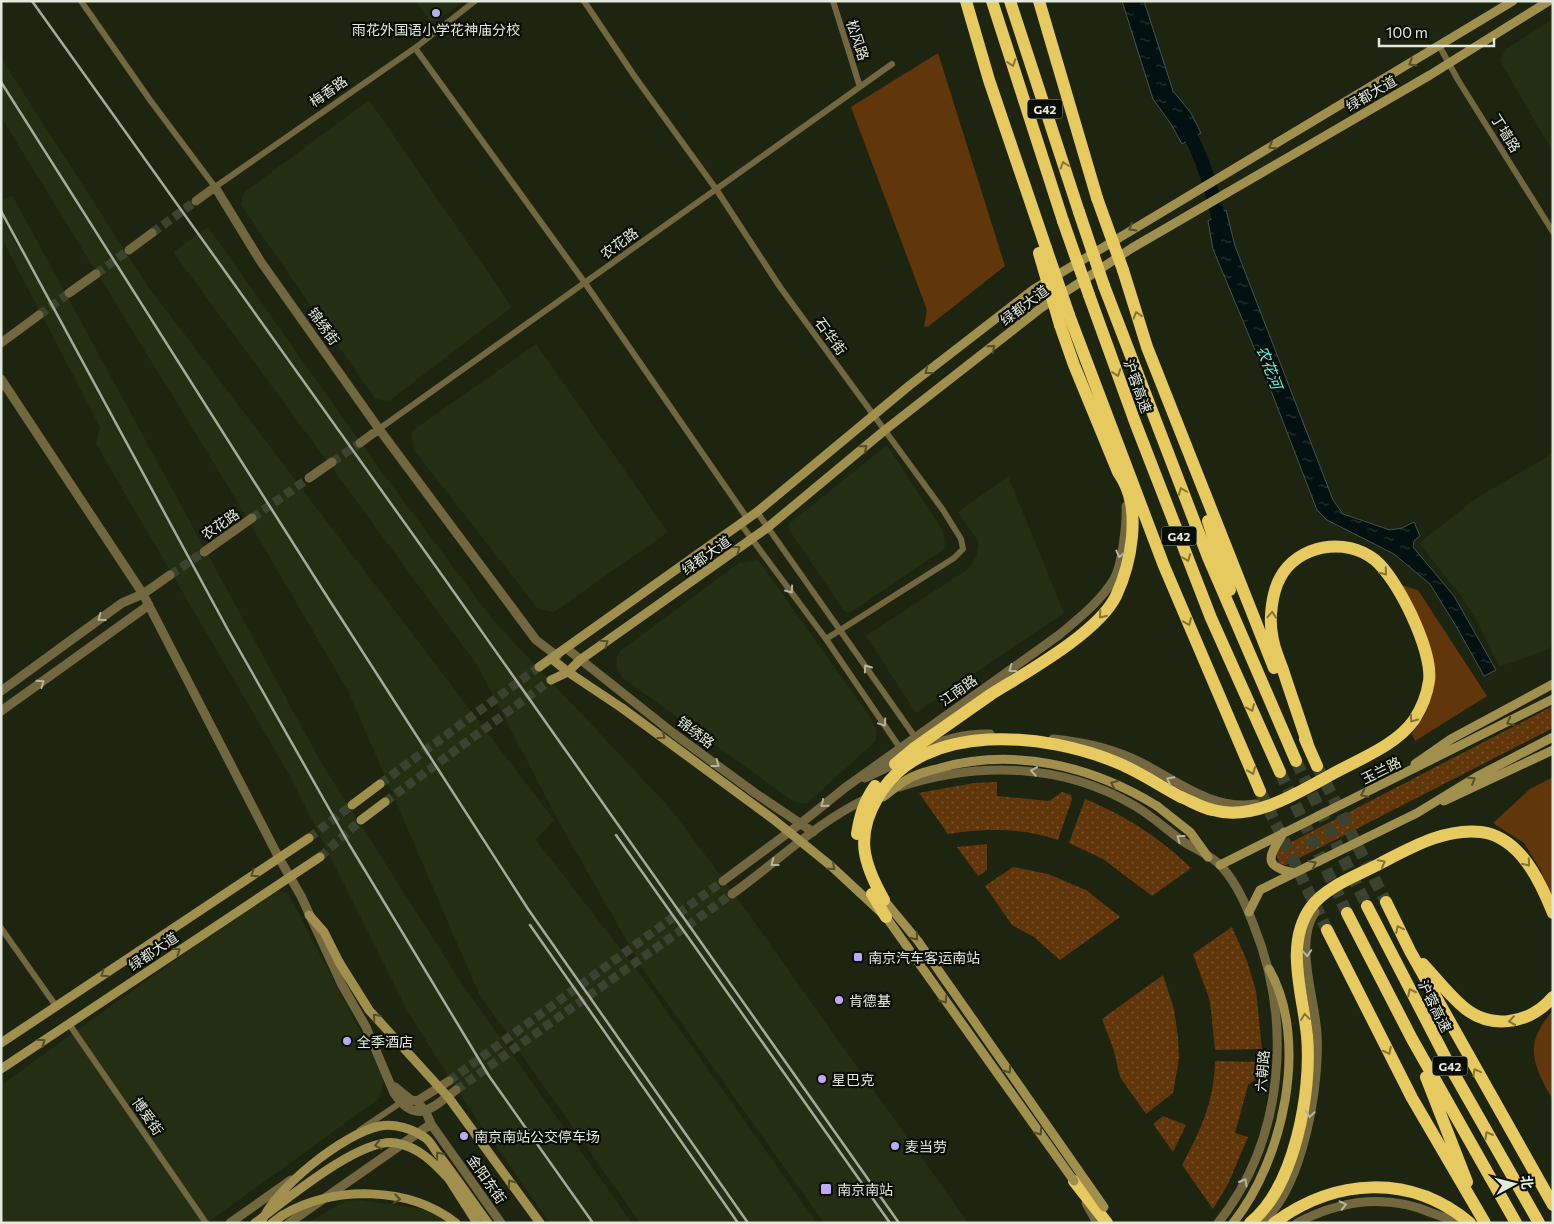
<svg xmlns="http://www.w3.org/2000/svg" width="1554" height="1224" viewBox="0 0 1554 1224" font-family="Commissioner,'Noto Sans SC',sans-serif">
<defs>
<pattern id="grass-dots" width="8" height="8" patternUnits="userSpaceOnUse" patternTransform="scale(1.25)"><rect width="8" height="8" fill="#61360a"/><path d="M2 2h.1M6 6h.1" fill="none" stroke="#78532d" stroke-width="1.8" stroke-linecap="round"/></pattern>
<pattern id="water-ripples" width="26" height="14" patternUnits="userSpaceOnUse" patternTransform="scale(1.25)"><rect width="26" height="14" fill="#011111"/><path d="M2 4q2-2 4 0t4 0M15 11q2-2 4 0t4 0" fill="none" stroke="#263433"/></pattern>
</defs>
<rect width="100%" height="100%" fill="#1d2511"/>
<path fill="#232e13" d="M416,1H464L432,24Z
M1553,19V152L1500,61L1506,49Z
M1,58L147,285L554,820L536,840L643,978L817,1223H640L479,994L348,691L228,486L1,117Z
M369,100L512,307L389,401L375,399L241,205L243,193Z
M12,195L322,764L466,990L632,1223H550L465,1102L409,1014L290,776L96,444L100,427L1,237V201Z
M208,227L370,456L493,620L670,808L738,899L968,1223H824L644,971L560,824L477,665L173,252Z
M536,344L668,532L554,612L538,609L414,450L412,438V431Z
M887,445L943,531L945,544L944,549L850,613L844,611L788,528L789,524Z
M1553,453V646L1539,653L1499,667L1477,621L1460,595L1419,543L1477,498Z
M1008,476L1064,613L916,713L866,636L968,569L976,557L979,542L958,512Z
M758,560L872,720L876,730V741L806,804L794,802L623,678L617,669V657L620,651L739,563Z
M273,890L288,893L384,1077L380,1098L207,1223H1V1085Z
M360,1200L423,1209L439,1215L448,1223H308L345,1201Z"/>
<path fill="url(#grass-dots)" d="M1553,706V728L1286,865L1279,864L1276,851L1280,848Z
M997,782V796L1049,801L1062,792L1071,795L1072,799L1058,840C1023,828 985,828 948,834L919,793L974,783Z
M1085,799C1126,816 1159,837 1191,868L1152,896L1103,859L1069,843Z
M987,844V870L978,876L957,847Z
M1013,867L1048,874L1086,890L1120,917L1060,960L1034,937L1012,925L985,886Z
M1232,927L1247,961L1256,991L1262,1049L1215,1050L1210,1001L1193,954Z
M1163,975L1174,1009L1178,1037L1179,1058L1173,1093L1146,1114L1120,1077L1114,1051L1102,1019Z
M1215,1061L1262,1062V1074L1248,1085L1235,1133L1248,1137L1228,1184L1213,1209L1182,1165C1201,1130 1214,1102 1215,1061Z
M1163,1116L1186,1125L1173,1152L1153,1124Z"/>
<path fill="#61360a" d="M938,53L1005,266L929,326L924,327L927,310L851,107Z
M1398,584L1418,590L1487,696L1415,741L1412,734L1425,714L1432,685Z
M1553,777V901L1541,871L1524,843L1493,823L1530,789Z
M1553,1010V1099C1548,1093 1545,1085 1541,1078C1528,1048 1533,1035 1553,1010Z"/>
<path fill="url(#water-ripples)" stroke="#45524e" d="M1122,1H1144L1173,91L1191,113L1201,133L1182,144L1171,124L1153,99Z
M1226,210L1235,246L1333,500L1343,514L1390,530L1402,528L1414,522L1420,536L1414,541L1413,547L1454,596L1496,670L1484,676L1456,626L1430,584L1394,554L1327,520L1317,510L1260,362L1213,249L1208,221Z"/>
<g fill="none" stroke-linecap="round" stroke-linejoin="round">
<path stroke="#011111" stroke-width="14" d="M1183,123C1202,152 1215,198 1221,232"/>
<path stroke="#3b422f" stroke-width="9" stroke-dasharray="9 4.5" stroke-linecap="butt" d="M152,233L196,201
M96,274L129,250
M39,315L69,293
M332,462L360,443
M252,518L309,478
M170,575L204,552
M449,1081L723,881
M456,1090L732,894"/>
<path stroke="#3b422f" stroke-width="9" stroke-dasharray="9 4.5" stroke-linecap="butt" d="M380,784L539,667
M385,802L551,680
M309,838L352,805
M320,857L361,820"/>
<path stroke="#3b422f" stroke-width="12" stroke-dasharray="12 6" stroke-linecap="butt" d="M1296,761L1367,906
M1317,766L1386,902
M1280,772L1347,913
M1260,791L1327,930"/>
<path stroke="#736740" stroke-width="6" d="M81,1L150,100L215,187L415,48L475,1
M584,1L635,77L716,189L780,287L943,510L961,539L963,549L954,558L826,639
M833,1L860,87
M1440,47L1458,80L1553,232
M415,48L585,283L747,518
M379,429L892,64
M757,512L915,737
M740,523L826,639L900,748
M1,928L56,1006
M69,1024L206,1223
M360,1130L400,1103L402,1099"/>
<path stroke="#736740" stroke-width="9" d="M196,201L215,187L261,262L379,429L536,640L557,656
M129,250L152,233
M69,293L96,274
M1,343L39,315
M1,379L143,594L279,858L301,896L342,985L366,1027L394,1093C416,1126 432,1108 456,1090
M360,443L379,429
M309,478L332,462
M204,552L252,518
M566,648L673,733L755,793L813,832
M1,691L122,603L143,594L170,575
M1,711L149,605
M1053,739C1084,742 1113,748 1142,763C1177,781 1213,811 1256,804
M917,753C941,739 962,734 990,734
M865,778L899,762
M899,787C978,761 1063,763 1135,806C1152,816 1166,829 1181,840C1194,849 1212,855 1222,867C1237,884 1246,905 1254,926C1293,1023 1284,1140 1218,1223
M723,881L800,824L846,787L1059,635C1079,618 1100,602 1114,579C1122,565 1127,523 1126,506
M732,894C777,862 818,821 868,798
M395,1087L411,1100L417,1101L449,1081
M417,1101L426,1112L431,1124L501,1223
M1086,1203L1097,1223
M230,1223L291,1180
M289,1223L431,1124
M1261,1223C1303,1189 1320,1085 1317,1034C1315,998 1294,943 1315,912
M1297,1223C1341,1200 1387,1194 1432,1213C1440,1216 1448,1218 1454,1223"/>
<path stroke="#a18f4e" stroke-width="9" d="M552,659L568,672L622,708
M539,667L757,512L910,385L1034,289L1513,1
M551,680L568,672L580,660L767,528L885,430L1041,308L1132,248L1430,75L1549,1
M1415,764L1451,739L1553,684
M1444,801L1553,750
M352,805L380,784
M1157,806L1190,832L1208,857
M361,820L385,802
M1284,832C1270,855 1260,866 1294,873
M1220,865L1553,699
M1249,912L1260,890L1417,813L1476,777L1553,737
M309,915L324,932L339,962
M1,1043L309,838
M1,1069L320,857
M449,1179L477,1223
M272,1223L283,1215
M1233,1223C1283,1161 1310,1041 1269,969"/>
<path stroke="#e6c95f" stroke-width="12" d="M966,1L989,80L1046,248
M992,1L1063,221
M1010,1L1079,212
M1039,1L1097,198
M1123,270L1147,347L1274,668
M1104,286L1208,557L1296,761
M1089,295L1135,422L1211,618L1280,772
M1069,315L1164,566L1260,791
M1208,521L1230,590
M990,695C1025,673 1098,633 1116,596C1124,579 1130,557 1132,537C1134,513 1132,492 1118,472L1074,365L1060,325
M1305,739L1317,766
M1181,797C1191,801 1202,808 1213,810C1254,822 1301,791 1336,772C1362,758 1396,745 1414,720C1421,709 1427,695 1429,681C1433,651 1398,579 1375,560C1346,536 1297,545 1280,578C1272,592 1269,619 1272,634C1273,646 1279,659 1283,670C1291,695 1300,720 1308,745
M1386,902L1410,951L1553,1205
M1367,906L1453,1072L1539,1223
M1347,913L1412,1039L1516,1223
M1327,930L1412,1098L1485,1223
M1423,964C1435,977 1447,992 1460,1004C1488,1031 1529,1025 1553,997
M1426,1077L1467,1182
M1074,1181L1107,1223
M1250,1223C1295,1187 1312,1091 1307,1036C1303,994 1284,944 1311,907C1326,886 1359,875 1381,863C1412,847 1445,828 1481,832C1520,837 1540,881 1553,913
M1274,1223C1335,1178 1410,1173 1470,1223"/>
<path stroke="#a4ab9c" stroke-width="2.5" d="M32,1L444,578L899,1223
M1,82L319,584L528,909L748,1223
M1,211L228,630L349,844L489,1076L593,1223
M616,835L890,1223
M530,925L738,1223"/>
<path stroke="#a18f4e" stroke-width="9" d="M622,708L773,819L831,866L886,917L1074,1181
M883,797C891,791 899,784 908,779C918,773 929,771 940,768C1015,747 1092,766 1157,806
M884,900L918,941L1104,1207
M339,962L369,1010L449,1098L540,1223
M283,1215C333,1185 409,1186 456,1223
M255,1223C285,1201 360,1137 396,1143C419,1147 434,1163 449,1179
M261,1223C274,1189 344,1133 380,1126C394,1123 413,1129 424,1137C430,1140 434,1149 438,1154C456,1177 471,1200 488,1223"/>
<path stroke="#e6c95f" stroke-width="12" d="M1097,198L1123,270
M1079,212L1104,286
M1063,221L1089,295
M1046,248L1069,315
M1039,253L1060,325
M895,764L913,749L990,695
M857,834C860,815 864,802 875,786
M872,894L886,917
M884,900C863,863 855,836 878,797C923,719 1047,733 1118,763C1140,772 1160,786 1181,797"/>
</g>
<defs><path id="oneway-chevron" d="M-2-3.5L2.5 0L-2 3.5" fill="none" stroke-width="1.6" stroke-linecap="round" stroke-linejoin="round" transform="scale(1.25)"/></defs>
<g stroke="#837436">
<use href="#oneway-chevron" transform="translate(1012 63) rotate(72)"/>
<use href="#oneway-chevron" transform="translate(1064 165) rotate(-108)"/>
<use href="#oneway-chevron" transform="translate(1137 315) rotate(-107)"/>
<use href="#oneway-chevron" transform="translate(1117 373) rotate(70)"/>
<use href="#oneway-chevron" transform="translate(1182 491) rotate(-111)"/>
<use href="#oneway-chevron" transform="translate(1187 558) rotate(69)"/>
<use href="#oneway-chevron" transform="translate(1384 572) rotate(51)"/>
<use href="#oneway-chevron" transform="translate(1102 615) rotate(129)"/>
<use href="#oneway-chevron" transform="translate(1272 615) rotate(-86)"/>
<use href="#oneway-chevron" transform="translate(1188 622) rotate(67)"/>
<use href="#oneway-chevron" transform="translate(1251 708) rotate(66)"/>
<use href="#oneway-chevron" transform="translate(1413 719) rotate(126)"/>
<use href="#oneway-chevron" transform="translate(1252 771) rotate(67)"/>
<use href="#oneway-chevron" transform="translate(1382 863) rotate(-28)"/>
<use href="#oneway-chevron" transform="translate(1527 863) rotate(51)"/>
<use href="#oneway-chevron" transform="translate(1399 929) rotate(-116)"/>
<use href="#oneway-chevron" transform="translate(1411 992) rotate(-117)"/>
<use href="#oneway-chevron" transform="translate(1305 1017) rotate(-97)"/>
<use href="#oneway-chevron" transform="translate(1512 1021) rotate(172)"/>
<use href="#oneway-chevron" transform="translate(1388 1051) rotate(63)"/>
<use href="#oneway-chevron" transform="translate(1476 1072) rotate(-119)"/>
<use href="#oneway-chevron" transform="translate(1488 1135) rotate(-120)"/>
</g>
<g stroke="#554e2a">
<use href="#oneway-chevron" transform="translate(1412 63) rotate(150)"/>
<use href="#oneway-chevron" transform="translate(1272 146) rotate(150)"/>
<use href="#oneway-chevron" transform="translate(1132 228) rotate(149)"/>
<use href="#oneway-chevron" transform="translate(992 348) rotate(-39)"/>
<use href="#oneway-chevron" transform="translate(928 371) rotate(142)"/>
<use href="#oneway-chevron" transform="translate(864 448) rotate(-39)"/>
<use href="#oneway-chevron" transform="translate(737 549) rotate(-35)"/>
<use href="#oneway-chevron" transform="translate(605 643) rotate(-35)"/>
<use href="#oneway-chevron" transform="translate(1510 722) rotate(153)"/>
<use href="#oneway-chevron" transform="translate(662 736) rotate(36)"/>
<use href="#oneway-chevron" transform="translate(1472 780) rotate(-30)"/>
<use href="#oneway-chevron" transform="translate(1114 784) rotate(-158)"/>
<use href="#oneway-chevron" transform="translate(1364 794) rotate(154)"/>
<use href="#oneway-chevron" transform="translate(1313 864) rotate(-27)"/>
<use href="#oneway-chevron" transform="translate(832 867) rotate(41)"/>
<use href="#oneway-chevron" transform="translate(254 874) rotate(146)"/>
<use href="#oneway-chevron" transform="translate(915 937) rotate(51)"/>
<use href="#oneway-chevron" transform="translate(177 951) rotate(-34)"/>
<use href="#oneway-chevron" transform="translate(104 974) rotate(146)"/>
<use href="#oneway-chevron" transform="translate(944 1000) rotate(55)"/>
<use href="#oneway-chevron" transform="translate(376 1017) rotate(-131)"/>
<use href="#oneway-chevron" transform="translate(42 1042) rotate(-34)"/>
<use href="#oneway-chevron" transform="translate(1008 1070) rotate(55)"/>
<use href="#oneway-chevron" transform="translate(1039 1132) rotate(55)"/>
<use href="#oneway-chevron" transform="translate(378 1145) rotate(168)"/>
<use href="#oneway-chevron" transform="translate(439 1155) rotate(-128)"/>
<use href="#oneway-chevron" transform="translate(511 1183) rotate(-126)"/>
<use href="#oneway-chevron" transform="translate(397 1199) rotate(9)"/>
</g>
<g stroke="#b6b59e">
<use href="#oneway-chevron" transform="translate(1120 554) rotate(103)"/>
<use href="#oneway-chevron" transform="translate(790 590) rotate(54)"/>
<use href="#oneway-chevron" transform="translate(101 618) rotate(144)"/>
<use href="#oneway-chevron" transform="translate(867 668) rotate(-125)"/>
<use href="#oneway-chevron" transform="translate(1012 669) rotate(145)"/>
<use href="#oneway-chevron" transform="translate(41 683) rotate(-35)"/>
<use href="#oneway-chevron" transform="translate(883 723) rotate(56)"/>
<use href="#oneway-chevron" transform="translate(716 764) rotate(37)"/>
<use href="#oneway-chevron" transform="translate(1034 771) rotate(-171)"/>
<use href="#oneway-chevron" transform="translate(1170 780) rotate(-152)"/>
<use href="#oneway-chevron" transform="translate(824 804) rotate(141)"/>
<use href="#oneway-chevron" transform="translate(1180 838) rotate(-144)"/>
<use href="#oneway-chevron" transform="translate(774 863) rotate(143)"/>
<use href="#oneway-chevron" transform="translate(1307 953) rotate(86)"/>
<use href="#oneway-chevron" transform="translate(1310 1114) rotate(99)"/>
<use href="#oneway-chevron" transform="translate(1244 1182) rotate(-60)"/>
<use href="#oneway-chevron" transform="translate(1343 1205) rotate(-13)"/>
</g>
<g fill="#bbaaf6" stroke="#090d05" stroke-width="2">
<circle cx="436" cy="13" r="5"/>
<rect x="853" y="952" width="10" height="10" rx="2.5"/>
<circle cx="839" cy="1000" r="5"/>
<circle cx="347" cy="1041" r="5"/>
<circle cx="822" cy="1079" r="5"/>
<circle cx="464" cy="1136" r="5"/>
<circle cx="895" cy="1146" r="5"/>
<rect x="820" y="1183" width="12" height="12" rx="2.5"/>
</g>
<g text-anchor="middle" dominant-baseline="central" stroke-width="4.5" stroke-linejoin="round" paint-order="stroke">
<g fill="#090d05" stroke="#a2a79c" stroke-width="1">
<rect x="1027.5" y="99.5" width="35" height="19" rx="4"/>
<rect x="1161.5" y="526.5" width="35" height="19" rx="4"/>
<rect x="1432.5" y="1056.5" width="35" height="19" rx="4"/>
</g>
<g font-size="12" font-weight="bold" fill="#e3e9dc">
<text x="1045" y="109">G42</text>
<text x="1179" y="536">G42</text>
<text x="1450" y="1066">G42</text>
</g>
<g font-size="14" fill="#e3e9dc" stroke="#090d05" text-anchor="start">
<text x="436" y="29" text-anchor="middle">雨花外国语小学花神庙分校</text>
<text x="868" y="957">南京汽车客运南站</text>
<text x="849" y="1000">肯德基</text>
<text x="357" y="1041">全季酒店</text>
<text x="832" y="1079">星巴克</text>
<text x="474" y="1136">南京南站公交停车场</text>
<text x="905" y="1146">麦当劳</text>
<text x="837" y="1189">南京南站</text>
</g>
<g font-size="14" fill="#e3e9dc" stroke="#090d05">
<text transform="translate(858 40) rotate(72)">松风路</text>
<text transform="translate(328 91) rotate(-35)">梅香路</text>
<text transform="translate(1371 93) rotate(-30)">绿都大道</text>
<text transform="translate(1506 133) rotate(58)">丁墙路</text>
<text transform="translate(619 243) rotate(-36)">农花路</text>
<text transform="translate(1024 305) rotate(-37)">绿都大道</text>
<text transform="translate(324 326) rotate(54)">锦绣街</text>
<text transform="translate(831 336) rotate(54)">石华街</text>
<text transform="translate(1138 386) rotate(70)">沪蓉高速</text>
<text transform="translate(220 524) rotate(-35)">农花路</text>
<text transform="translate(706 555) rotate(-35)">绿都大道</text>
<text transform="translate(958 690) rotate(-35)">江南路</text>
<text transform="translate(696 732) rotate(37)">锦绣路</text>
<text transform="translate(1381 770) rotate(-26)">玉兰路</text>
<text transform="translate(153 951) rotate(-34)">绿都大道</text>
<text transform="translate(1435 1006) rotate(63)">沪蓉高速</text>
<text transform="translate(1262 1071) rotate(-85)">六朝路</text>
<text transform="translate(148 1116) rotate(55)">博爱街</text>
<text transform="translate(487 1179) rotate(55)">金阳东街</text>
</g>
<g font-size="15" font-style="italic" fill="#5bf5f3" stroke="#090d05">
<text transform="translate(1270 367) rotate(69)">农花河</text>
</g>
</g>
<rect width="1554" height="1224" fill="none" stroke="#e3e9dc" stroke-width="5"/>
<g transform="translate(1514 1184) rotate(83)" stroke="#090d05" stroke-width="4" paint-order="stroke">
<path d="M0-4L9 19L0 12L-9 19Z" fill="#e3e9dc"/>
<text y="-8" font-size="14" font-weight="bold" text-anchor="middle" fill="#e3e9dc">北</text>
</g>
<path d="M1379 38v8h115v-8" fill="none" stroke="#e3e9dc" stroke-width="2.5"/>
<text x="1386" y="38" font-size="15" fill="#e3e9dc" stroke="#090d05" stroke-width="4" paint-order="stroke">100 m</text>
</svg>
